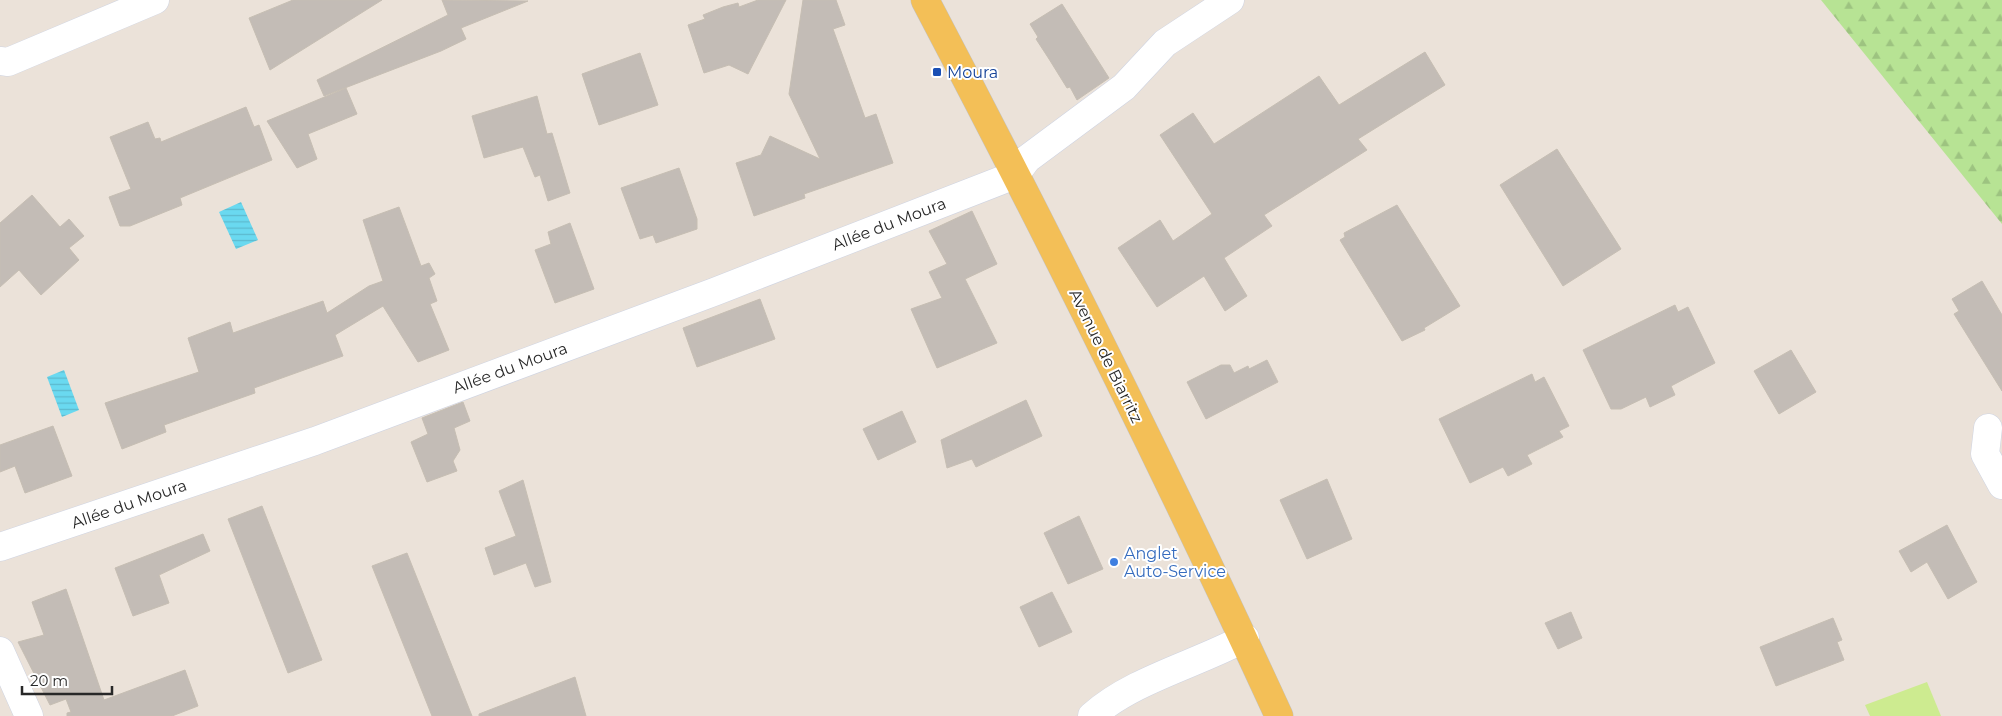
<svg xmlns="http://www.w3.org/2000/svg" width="2002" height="716" viewBox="0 0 2002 716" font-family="Montserrat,sans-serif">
<defs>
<pattern id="forest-firs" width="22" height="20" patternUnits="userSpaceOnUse" patternTransform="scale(1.25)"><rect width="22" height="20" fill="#b7e394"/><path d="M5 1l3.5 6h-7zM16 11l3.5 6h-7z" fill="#9dc380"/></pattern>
<pattern id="water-rules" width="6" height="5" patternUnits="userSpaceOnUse" patternTransform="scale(1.25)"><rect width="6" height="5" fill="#6ad9f0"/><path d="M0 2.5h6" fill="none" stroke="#5cbace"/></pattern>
</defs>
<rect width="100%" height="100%" fill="#ebe2d9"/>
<path fill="url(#forest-firs)" d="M1821,0H2002V224Z"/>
<path fill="#cdeb90" d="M1927,682L1941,716H1870L1865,705Z"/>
<path fill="url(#water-rules)" d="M241,202L258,240L236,249L219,212Z
M64,370L79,410L62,417L47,377Z"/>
<path fill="#c3bcb6" stroke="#c6beb3" d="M293,0H382L270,70L249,18Z
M442,0L528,1L461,28L466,39L441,51L324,96L317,80L448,15Z
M758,0H786L748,74L729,65L704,73L688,25L705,19L703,15L723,7L738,3L739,7Z
M803,0H836L845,25L833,29L842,54L865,118L876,114L893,163L804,194L805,198L754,216L736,163L761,155L770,136L820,159L789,94Z
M1062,4L1109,78L1077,100L1070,87L1067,88L1049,59L1036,39L1038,37L1030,24Z
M1425,52L1445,85L1358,139L1367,150L1264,215L1272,226L1224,258L1247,296L1225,311L1204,276L1157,307L1118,248L1160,220L1173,241L1212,214L1160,135L1193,113L1214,144L1319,76L1339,105Z
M640,53L658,105L599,125L582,74Z
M346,88L357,114L308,134L317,159L297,168L267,121Z
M537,96L547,134L552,133L570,193L548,201L540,175L535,177L523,147L484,158L472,116Z
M246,107L254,127L259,125L272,160L180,198L182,205L130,226H120L109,197L131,189L110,137L148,122L155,139L160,138L161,142Z
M1557,149L1621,249L1563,286L1500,185Z
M679,168L697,219V229L656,243L653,235L640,239L621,188Z
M32,195L60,227L69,219L84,236L69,248L79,260L41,295L19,270L0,287V223Z
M1397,205L1460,306L1424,328L1425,330L1402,341L1340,240L1345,237L1344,233Z
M399,207L421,266L429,263L435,274L429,278L437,301L430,304L449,350L418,362L383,306L335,335L343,356L254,388L255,393L164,425L166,432L122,449L105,403L199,372L188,338L230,322L233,333L323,301L327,313L369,286L383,281L363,220Z
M972,211L997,264L965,279L997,343L937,368L911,309L942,298L929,272L947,264L929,231Z
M570,223L594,289L555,303L535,250L551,244L548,232Z
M1982,281L2002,315V391L1954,314L1959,311L1952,299Z
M760,299L775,339L697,367L683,328Z
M1675,305L1678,312L1688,307L1715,363L1671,386L1675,395L1650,407L1646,397L1621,409H1611L1583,350Z
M1791,350L1816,392L1779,414L1754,371Z
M1267,360L1278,382L1206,419L1187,382L1221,365H1230L1234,373L1248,366L1249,369Z
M1532,374L1535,382L1544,377L1569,426L1559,431L1563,437L1527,455L1532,464L1508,476L1503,467L1470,483L1439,419Z
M1026,400L1042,436L976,467L972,459L947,468L941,440Z
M463,402L470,421L454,428L460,450L453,461L457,471L427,482L411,442L428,434L422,418Z
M902,411L916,442L878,460L863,429Z
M53,426L72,476L25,493L15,466L0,472V445Z
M1327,479L1352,539L1307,559L1280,500Z
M523,480L551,582L535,587L526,563L494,575L485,548L516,536L499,491Z
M262,506L322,660L288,673L228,519Z
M1079,516L1103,569L1068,584L1044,533Z
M1947,525L1977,582L1948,599L1927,562L1911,572L1899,551Z
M203,534L210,551L159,575L169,603L133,616L115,568Z
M407,553L472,716H432L372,566Z
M66,589L104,700L185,670L198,706L172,716H67V713L71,712L66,699L50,705L18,642L44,635L32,602Z
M1052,592L1072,632L1039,647L1020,607Z
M1571,612L1582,638L1558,649L1545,623Z
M1833,618L1842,640L1837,642L1844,660L1776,686L1760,647Z
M575,677L586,716H479V714Z"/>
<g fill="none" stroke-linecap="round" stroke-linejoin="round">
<defs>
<path id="minor" d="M0,61L8,62L155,0
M1988,428L1985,454L2002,485
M0,547L315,441L714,292L1015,175L1027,159L1124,87L1165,43L1230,0
M0,651L29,716
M1092,716C1132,680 1197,664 1245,638"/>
<path id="major" d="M925,0C1049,236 1168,474 1279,716"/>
</defs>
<use href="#minor" stroke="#cfd4e2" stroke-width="29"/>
<use href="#major" stroke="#c3c3c3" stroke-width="29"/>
<use href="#minor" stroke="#fff" stroke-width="28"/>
<use href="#major" stroke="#f3bf57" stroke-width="28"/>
</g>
<rect fill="#1a4fb4" stroke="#fff" stroke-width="2" x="932" y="67" width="10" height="10" rx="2.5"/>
<circle fill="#3f7fe0" stroke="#fff" stroke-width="2" cx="1114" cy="562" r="5"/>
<g text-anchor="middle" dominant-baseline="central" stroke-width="4" stroke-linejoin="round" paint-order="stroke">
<g font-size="16" fill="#164399" stroke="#fff" text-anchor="start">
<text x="947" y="72">Moura</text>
</g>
<g font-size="16" fill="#282828" stroke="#fff">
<text transform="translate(889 224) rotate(-21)">Allée du Moura</text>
<text transform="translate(1106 356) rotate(64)">Avenue de Biarritz</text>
<text transform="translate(510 368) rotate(-20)">Allée du Moura</text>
<text transform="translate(129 504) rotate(-19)">Allée du Moura</text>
</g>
<g font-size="16" fill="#366cbe" stroke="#fff" text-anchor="start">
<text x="1124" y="553">Anglet<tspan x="1124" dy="18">Auto-Service</tspan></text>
</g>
</g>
<path d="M22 686v8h90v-8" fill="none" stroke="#282828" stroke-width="2.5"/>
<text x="30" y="686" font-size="15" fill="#282828" stroke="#ffffff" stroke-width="4" paint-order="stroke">20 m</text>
</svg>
